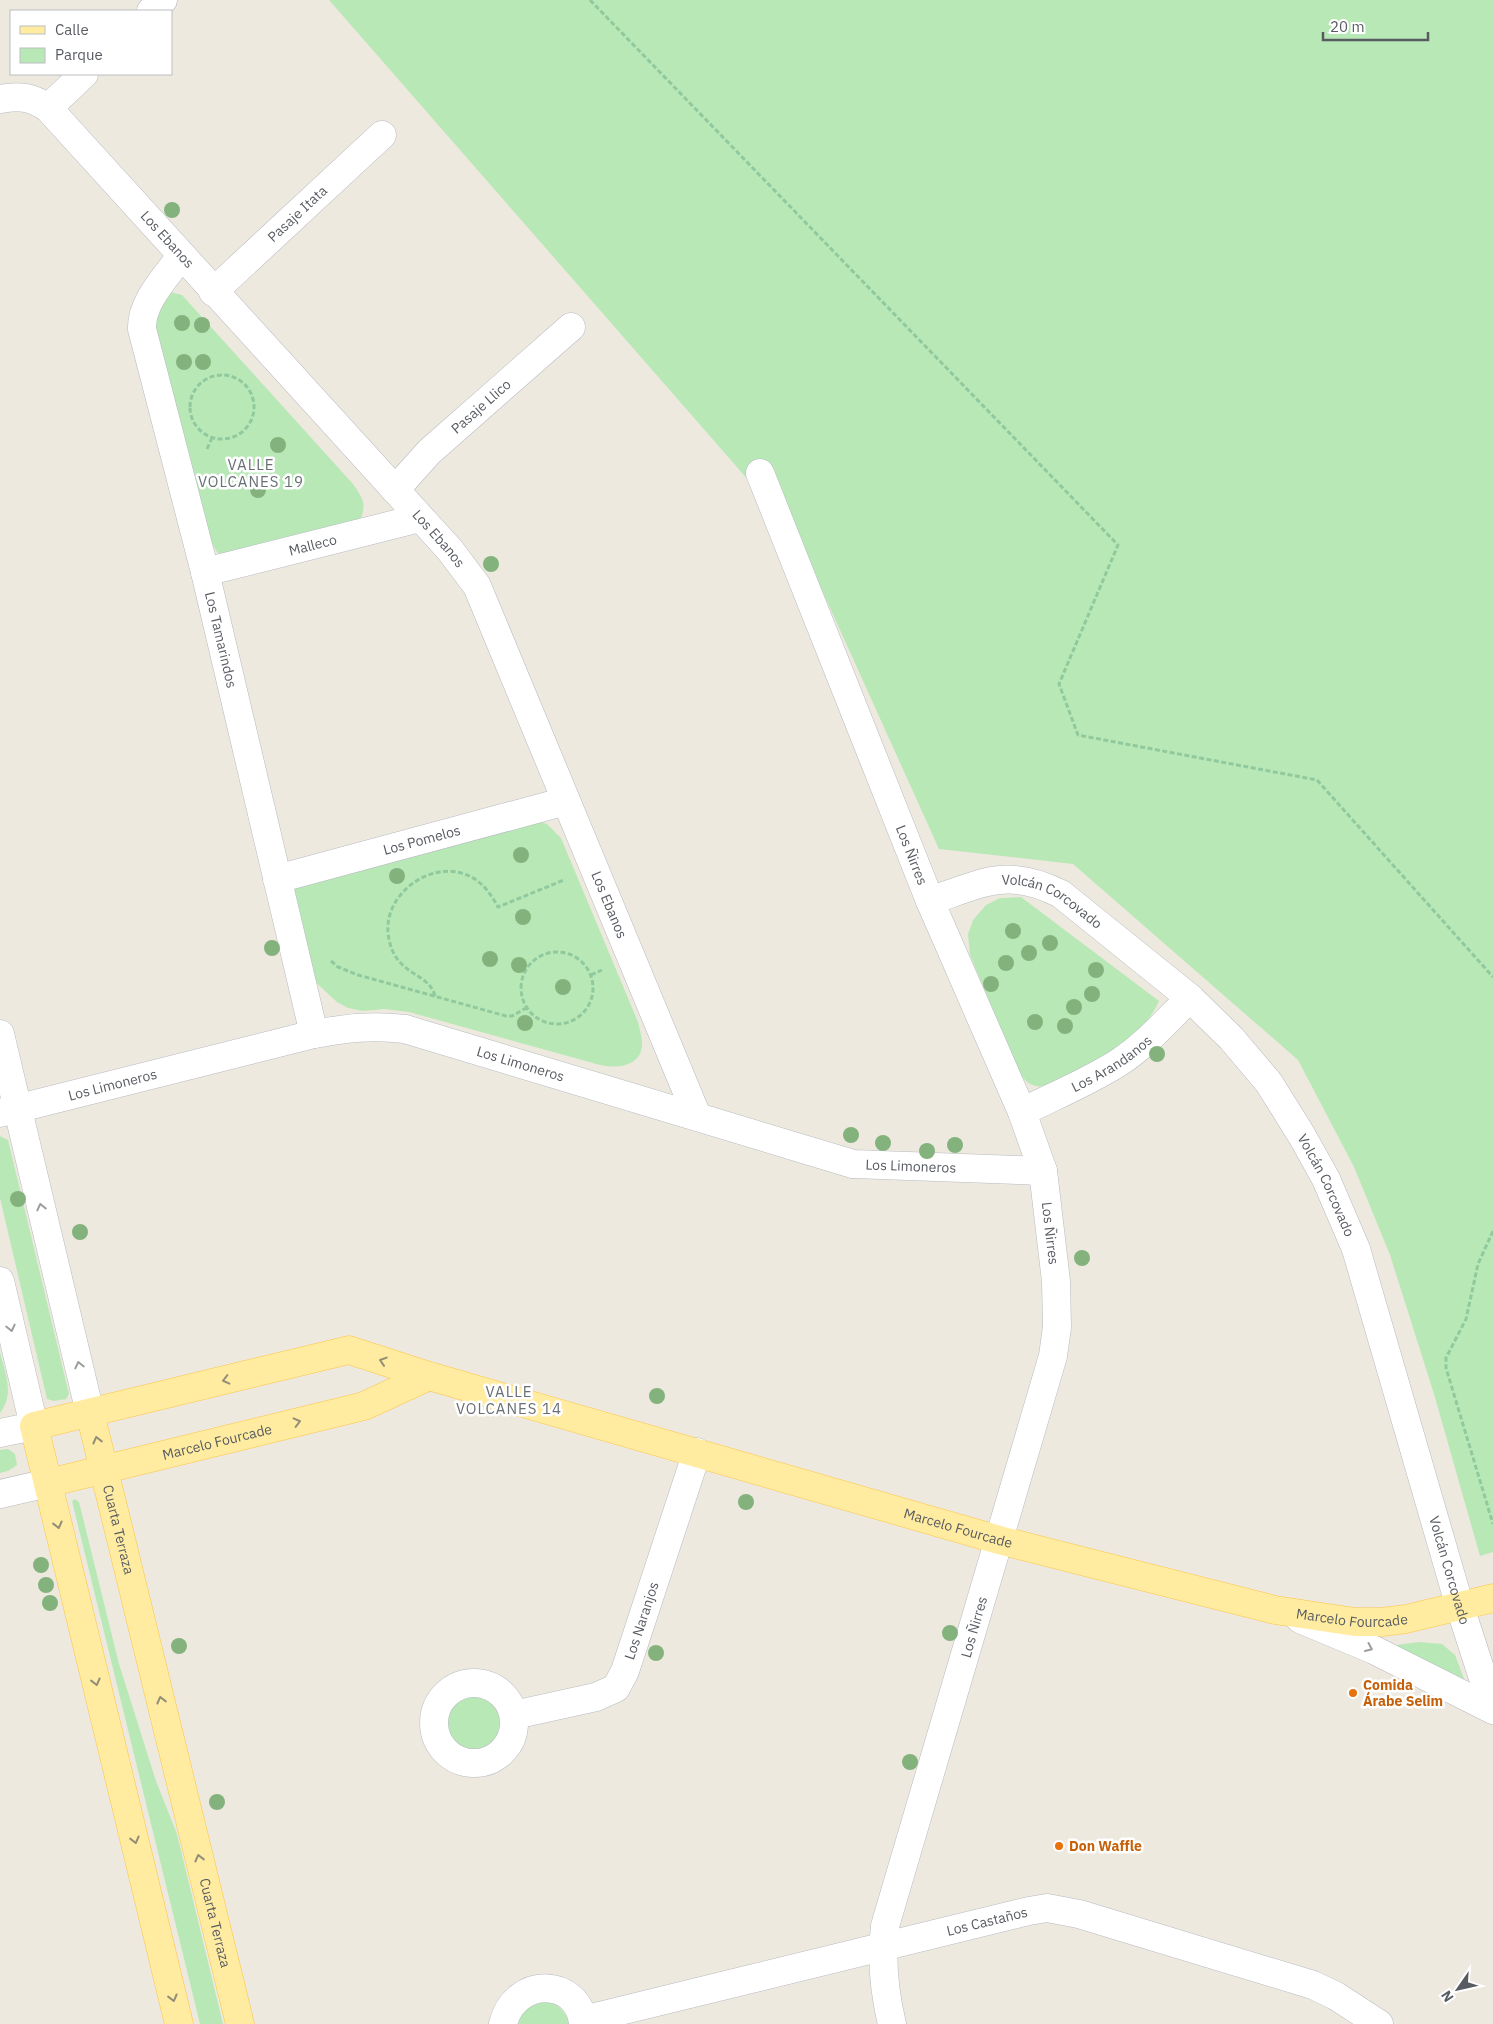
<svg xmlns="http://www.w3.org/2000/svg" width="1493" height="2024" viewBox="0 0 1493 2024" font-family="'IBM Plex Sans',sans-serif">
<rect width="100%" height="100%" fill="#ede9de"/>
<path fill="#b9e8b7" d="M329,0H1493V1552L1480,1556L1434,1394L1390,1255L1354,1167L1298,1060L1073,864L939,849L798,537Z
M170,292L182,295L353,484C363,499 367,503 360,521L229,561L217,552L210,540L152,312Z
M538,821L547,824L561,838L638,1022C639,1028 642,1035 642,1042C643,1066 618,1069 600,1065L409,1012L384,1009L363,1011L348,1008L337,1002L312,979L290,886Z
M1021,897L1159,1001C1153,1014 1145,1025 1134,1035C1120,1047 1053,1090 1036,1086C1027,1084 1024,1079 1019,1072L970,955L968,934L973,920L986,905L1000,898Z
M0,1136L8,1140L10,1148L69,1394L66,1399L54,1401L47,1399L0,1198Z
M0,1352C5,1373 15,1394 0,1413Z
M8,1449L15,1454L17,1465L8,1471L0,1473V1450Z
M75,1499L79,1502L119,1664L156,1781L177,1834L223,2024H200L72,1501Z
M1419,1642L1442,1644L1455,1655L1466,1684L1389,1646Z
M447 1723a27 27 0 1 1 54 0a27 27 0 1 1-54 0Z
M548,2001C561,2006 565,2012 570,2024H517C523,2008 531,2003 548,2001Z"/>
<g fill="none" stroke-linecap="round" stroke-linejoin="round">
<defs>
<g id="minor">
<path d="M151,11L163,0"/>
<path id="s1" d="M0,99C19,95 32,97 48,108L450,550L477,586L697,1116"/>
<path d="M48,108L84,74"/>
<path id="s2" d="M181,256C166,277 141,302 142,329L205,572L314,1034"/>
<path id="s3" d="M213,292L382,135"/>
<path id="s4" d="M760,473L930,901L1022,1112L1043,1171L1056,1281L1057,1327L1053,1356L885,1926C881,1960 884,1991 892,2024"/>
<path id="s5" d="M395,490L429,452L571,327"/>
<path id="s6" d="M205,572L420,518"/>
<path id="s7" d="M277,879L566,801"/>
<path id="s8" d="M930,901C982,883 1008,867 1061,894L1190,998L1231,1038L1269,1083L1302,1136L1326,1179L1356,1249L1460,1607L1483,1678L1493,1693"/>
<path d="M0,1034L90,1413"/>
<path id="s9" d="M1022,1112C1054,1096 1088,1082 1118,1063C1145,1046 1167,1020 1190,998"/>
<path id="s10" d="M0,1113L314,1034C349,1028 370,1025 405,1029L853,1164L1043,1171"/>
<path d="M0,1281L34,1426L0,1433"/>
<path d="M0,1494L48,1483"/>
<path d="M1300,1619L1374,1650L1493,1710"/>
<circle cx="474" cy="1723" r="40"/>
<path id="s11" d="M514,1715L596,1697L616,1688L625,1671L697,1452"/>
<path id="s12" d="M583,2020L1029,1911L1047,1908L1079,1914L1313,1985L1336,1996L1379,2024"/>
<path d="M503,2024C515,1975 580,1978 583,2024"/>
</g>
<g id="major">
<path id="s13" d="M90,1413L240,2024"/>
<path id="s14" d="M48,1483L364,1406L429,1376"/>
<path id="s15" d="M179,2024L34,1426L349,1350L429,1376L999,1540L1275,1610L1355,1622H1382L1406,1619L1493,1598"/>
</g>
</defs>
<use href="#minor" stroke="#b7bac0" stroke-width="29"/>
<use href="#major" stroke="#ffc445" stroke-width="29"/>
<path stroke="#90c99e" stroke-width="3" stroke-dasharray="5 2.5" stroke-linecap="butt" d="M590,0L1118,545L1059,684L1078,735L1317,780L1493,977
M190 407a32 32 0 1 1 64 0a32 32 0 1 1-64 0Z
M207,449L212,438
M521 988a36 36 0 1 1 72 0a36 36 0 1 1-72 0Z
M331,961L338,967L358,975L506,1016H512L526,1008
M591,975L602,970
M435,996C428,970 392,977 388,932C385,893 431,860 467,875C482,881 491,894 498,907L564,880
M1493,1231L1478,1264L1466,1319L1446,1358V1368L1493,1524"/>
<use href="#minor" stroke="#fff" stroke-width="28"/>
<use href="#major" stroke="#ffeca1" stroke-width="28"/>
</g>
<g fill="#83b27d">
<circle cx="172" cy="210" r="8"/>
<circle cx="182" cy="323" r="8"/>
<circle cx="202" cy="325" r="8"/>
<circle cx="184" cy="362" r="8"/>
<circle cx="203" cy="362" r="8"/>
<circle cx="278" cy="445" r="8"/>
<circle cx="258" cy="490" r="8"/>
<circle cx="491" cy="564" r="8"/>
<circle cx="521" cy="855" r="8"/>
<circle cx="397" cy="876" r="8"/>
<circle cx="523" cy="917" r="8"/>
<circle cx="1013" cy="931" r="8"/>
<circle cx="1050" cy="943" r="8"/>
<circle cx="272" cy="948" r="8"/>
<circle cx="1029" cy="953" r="8"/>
<circle cx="490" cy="959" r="8"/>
<circle cx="1006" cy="963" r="8"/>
<circle cx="519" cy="965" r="8"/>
<circle cx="1096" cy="970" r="8"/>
<circle cx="991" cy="984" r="8"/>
<circle cx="563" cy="987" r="8"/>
<circle cx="1092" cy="994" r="8"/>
<circle cx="1074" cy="1007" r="8"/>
<circle cx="1035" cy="1022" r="8"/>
<circle cx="525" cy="1023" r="8"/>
<circle cx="1065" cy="1026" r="8"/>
<circle cx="1157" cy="1054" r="8"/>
<circle cx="851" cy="1135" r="8"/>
<circle cx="883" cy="1143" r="8"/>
<circle cx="955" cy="1145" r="8"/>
<circle cx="927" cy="1151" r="8"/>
<circle cx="18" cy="1199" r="8"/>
<circle cx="80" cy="1232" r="8"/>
<circle cx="1082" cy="1258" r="8"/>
<circle cx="657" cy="1396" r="8"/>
<circle cx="746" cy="1502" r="8"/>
<circle cx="41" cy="1565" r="8"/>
<circle cx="46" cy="1585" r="8"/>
<circle cx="50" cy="1603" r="8"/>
<circle cx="950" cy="1633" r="8"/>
<circle cx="179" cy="1646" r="8"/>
<circle cx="656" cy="1653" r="8"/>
<circle cx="910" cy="1762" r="8"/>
<circle cx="217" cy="1802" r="8"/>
</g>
<defs><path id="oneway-chevron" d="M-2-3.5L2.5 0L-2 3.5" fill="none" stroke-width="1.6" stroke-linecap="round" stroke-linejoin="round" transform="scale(1.25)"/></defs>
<g stroke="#9b9da1">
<use href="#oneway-chevron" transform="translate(41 1207) rotate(-103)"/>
<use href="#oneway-chevron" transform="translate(11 1328) rotate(77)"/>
<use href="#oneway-chevron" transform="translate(79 1365) rotate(-103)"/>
<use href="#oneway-chevron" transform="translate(1369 1648) rotate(24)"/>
</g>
<g stroke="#928e78">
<use href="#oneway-chevron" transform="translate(383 1361) rotate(-162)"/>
<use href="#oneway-chevron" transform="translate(226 1380) rotate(166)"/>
<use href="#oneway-chevron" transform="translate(297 1422) rotate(-14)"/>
<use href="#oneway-chevron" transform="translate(97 1440) rotate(-104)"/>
<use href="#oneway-chevron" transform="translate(58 1525) rotate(76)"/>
<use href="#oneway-chevron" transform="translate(96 1682) rotate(76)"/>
<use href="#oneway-chevron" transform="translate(161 1700) rotate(-104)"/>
<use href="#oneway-chevron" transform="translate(135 1840) rotate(76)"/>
<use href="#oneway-chevron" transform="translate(199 1858) rotate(-104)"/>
<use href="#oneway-chevron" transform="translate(173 1998) rotate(76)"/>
</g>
<g fill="#e8710a" stroke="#fff" stroke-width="2">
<circle cx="1353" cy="1693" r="5"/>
<circle cx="1059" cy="1846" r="5"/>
</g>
<g text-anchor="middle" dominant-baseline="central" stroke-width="5" stroke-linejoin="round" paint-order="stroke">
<g font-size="14" fill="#585c62" stroke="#fff">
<text stroke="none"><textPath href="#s3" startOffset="115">Pasaje Itata</textPath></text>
<text stroke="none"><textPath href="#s1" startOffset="228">Los Ebanos</textPath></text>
<text stroke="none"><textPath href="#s5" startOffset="120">Pasaje Llico</textPath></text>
<text stroke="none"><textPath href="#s1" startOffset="632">Los Ebanos</textPath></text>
<text stroke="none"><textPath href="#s6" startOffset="111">Malleco</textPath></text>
<text stroke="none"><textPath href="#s2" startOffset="405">Los Tamarindos</textPath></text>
<text stroke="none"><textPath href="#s7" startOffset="150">Los Pomelos</textPath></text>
<text stroke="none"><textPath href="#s4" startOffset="411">Los Ñirres</textPath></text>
<text stroke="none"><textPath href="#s1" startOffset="1038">Los Ebanos</textPath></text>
<text stroke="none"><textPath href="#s8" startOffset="131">Volcán Corcovado</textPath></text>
<text stroke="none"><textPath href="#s9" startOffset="102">Los Arandanos</textPath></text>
<text stroke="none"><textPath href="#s10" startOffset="536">Los Limoneros</textPath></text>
<text stroke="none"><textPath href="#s10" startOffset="116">Los Limoneros</textPath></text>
<text stroke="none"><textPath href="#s10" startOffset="941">Los Limoneros</textPath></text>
<text stroke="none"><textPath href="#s8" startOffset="536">Volcán Corcovado</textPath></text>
<text stroke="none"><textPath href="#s4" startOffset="816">Los Ñirres</textPath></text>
<text stroke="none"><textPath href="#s14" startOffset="174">Marcelo Fourcade</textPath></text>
<text stroke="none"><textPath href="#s15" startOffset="1574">Marcelo Fourcade</textPath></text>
<text stroke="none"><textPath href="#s13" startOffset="120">Cuarta Terraza</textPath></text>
<text stroke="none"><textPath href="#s8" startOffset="941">Volcán Corcovado</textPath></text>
<text stroke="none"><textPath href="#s15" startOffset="1979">Marcelo Fourcade</textPath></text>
<text stroke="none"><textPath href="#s11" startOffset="178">Los Naranjos</textPath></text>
<text transform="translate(974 1627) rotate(-74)">Los Ñirres</text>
<text stroke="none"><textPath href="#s12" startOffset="416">Los Castaños</textPath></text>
<text stroke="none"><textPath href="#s13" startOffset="525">Cuarta Terraza</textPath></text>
</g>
<g font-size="14" font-weight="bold" fill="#c56008" stroke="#fff" text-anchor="start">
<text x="1363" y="1685">Comida<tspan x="1363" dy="16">Árabe Selim</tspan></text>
<text x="1069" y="1846">Don Waffle</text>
</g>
<g font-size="15" letter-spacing="1" fill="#696f74" stroke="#fff">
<text x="251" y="464">VALLE<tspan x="251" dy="17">VOLCANES 19</tspan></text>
<text x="509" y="1391">VALLE<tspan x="509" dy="17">VOLCANES 14</tspan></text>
</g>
</g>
<rect x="10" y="10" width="162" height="65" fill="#ffffff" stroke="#bcbec0"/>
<rect x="20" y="26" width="25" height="8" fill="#ffeca1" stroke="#bcbec0"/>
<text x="55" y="35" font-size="15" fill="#585c62">Calle</text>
<rect x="20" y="48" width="25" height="15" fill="#b9e8b7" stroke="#bcbec0"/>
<text x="55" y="60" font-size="15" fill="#585c62">Parque</text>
<g transform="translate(1458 1989) rotate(236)" stroke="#ffffff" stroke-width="4" paint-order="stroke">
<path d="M0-4L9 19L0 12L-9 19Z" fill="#585c62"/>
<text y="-8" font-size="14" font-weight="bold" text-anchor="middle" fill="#585c62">N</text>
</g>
<path d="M1323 32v8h105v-8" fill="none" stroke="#585c62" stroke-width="2.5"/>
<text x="1330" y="32" font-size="15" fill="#585c62" stroke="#ffffff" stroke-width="4" paint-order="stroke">20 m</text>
</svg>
